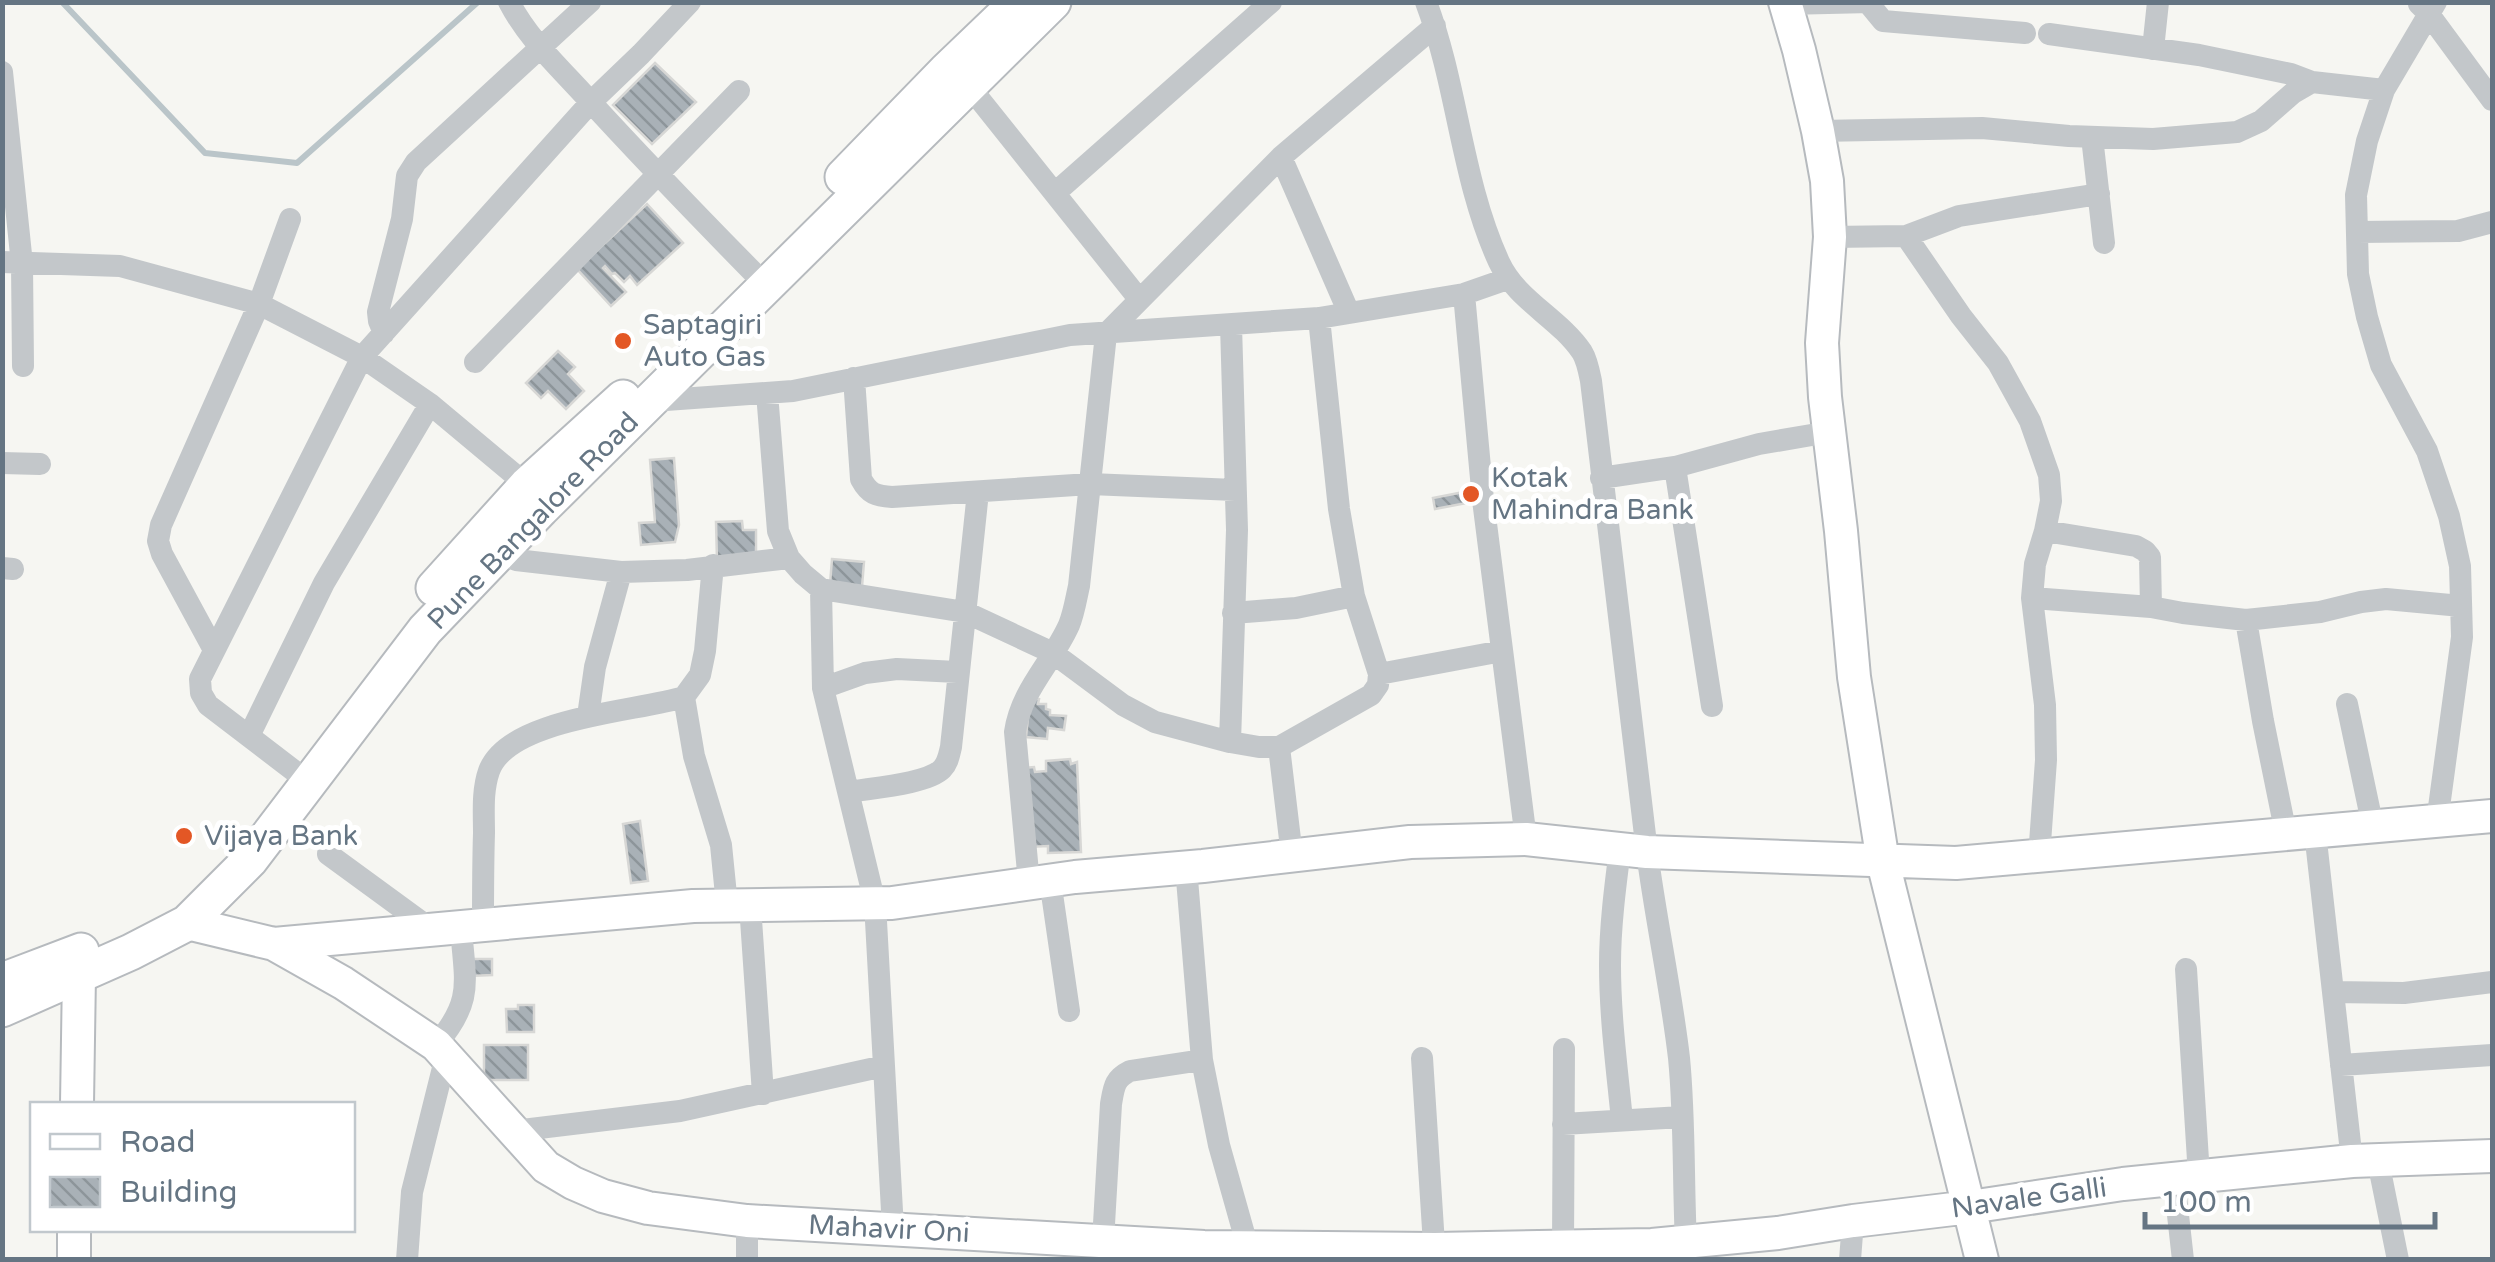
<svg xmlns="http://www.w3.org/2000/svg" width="2495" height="1262" viewBox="0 0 2495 1262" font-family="'Varela Round',sans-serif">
<defs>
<pattern id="building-back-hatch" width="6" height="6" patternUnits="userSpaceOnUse" patternTransform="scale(2.5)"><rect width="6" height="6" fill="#a9b1b7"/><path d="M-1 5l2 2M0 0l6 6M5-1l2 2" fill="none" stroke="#8d959a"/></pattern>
</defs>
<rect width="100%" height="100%" fill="#f6f6f2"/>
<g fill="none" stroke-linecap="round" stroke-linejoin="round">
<path stroke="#bac5c9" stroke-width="6" d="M62,2L205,153L297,163L478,2"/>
</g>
<path fill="url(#building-back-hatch)" stroke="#d7d7d5" stroke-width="2.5" d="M655,63L696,102L652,144L613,105Z
M647,204L683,243L637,285L630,276L624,282L615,273L612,274L605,266L603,268L626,292L611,306L577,269Z
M558,351L575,367L568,374L584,391L566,409L548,391L541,398L526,383Z
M674,458L679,525L675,542L641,545L639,523L655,522L650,460Z
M1474,490L1477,501L1435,509L1433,498Z
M742,521L743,530H756V559L717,560L716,522Z
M832,559L864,562L862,587L830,584Z
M1030,698L1039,699L1038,704H1046V709L1050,710V715L1066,716L1064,730L1048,728L1047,739L1026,737Z
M1070,759L1071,764L1077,762L1081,852L1048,853V846L1028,847L1024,768L1034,767L1035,772L1046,771V761Z
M640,821L648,881L631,883L623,824Z
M470,959H492V975L470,976Z
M518,1005H534V1032H507L506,1009H518Z
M484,1045H528V1080H484Z"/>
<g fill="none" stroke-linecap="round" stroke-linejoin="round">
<defs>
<path id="secondary" d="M1785,2L1799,50L1818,131L1827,181L1830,237L1822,343L1825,397L1841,531L1854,677L1883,862L1982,1260
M187,923L274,944L343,983L436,1045L546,1167L573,1183L603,1196L648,1208L747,1221L1204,1247L1435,1249L1652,1245L1778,1233L1853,1221L1970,1207L2123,1184L2352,1161L2492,1156
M274,944L693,906L892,903L1075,877L1203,866L1410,842L1526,839L1647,852L1956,863L2492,816
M77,1104L79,974
M74,1260V1230"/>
<path id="primary" d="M843,177L946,71L1018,2
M434,588L527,485L623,398
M2,981L81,951
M2,1009L131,952L187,923L250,860L425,630L541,509L1053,2"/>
</defs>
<use href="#secondary" stroke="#b6babe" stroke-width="36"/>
<use href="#primary" stroke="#b6babe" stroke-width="39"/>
<path stroke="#c3c7ca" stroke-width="22" d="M509,2C528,39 560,68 587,98C641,157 696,214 752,271
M1426,2C1458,87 1461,179 1499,262C1517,301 1558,317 1582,352C1587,360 1589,371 1591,381L1647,852C1656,921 1671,989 1679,1058C1685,1119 1683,1182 1686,1243
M2436,2L2384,90L2367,141L2356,195L2358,274L2367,317L2381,365L2427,451L2449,516L2460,566L2462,637L2437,822
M1785,4L1871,2
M1869,4L1883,21L2025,33
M2419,4L2428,13L2492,100
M2049,34L2199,55L2291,74L2312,82
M2153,49L2158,2
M2,72L22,264L23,366
M969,86L1139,299
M1818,131L1982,128L2069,136L2153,139L2237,132L2261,121L2293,93L2312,82L2384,90
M2092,137L2104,243
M1281,157L1349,313
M1055,193L1271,2
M2357,232L2458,231L2492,222
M1906,236L1961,316L1998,363L2030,421L2049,475L2051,501L2045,531L2035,564L2032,598L2045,705L2046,760L2039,857
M1830,237L1906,236L1959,216L2099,194
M2,262L120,266L259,304L362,357L430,404L527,485
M1464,294L1483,500L1526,839
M1231,325L1237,530L1230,742L1259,747H1279L1371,695L1378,685L1379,674L1354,596L1339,509L1319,318
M384,333L379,321L378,312L402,219L407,176L416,162L590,2
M475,362L739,91
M854,378L861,479C869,494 876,496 892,497L1090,484L1235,490
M767,393L778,531L789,558L803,574L821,589L965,612L1053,653L1123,705L1155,722L1230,742
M652,401L793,391L1070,335L1319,318L1464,294L1507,279
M2,463L40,464
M1675,467L1712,706
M1601,478L1675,467L1759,444L1829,432
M2045,531L2136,546L2145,551L2150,557L2151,607
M500,553L516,560L621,572L687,570L789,558
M2,568L13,569
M821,589L823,688L875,903L893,1229
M2032,598L2151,607L2183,613L2246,620L2320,612L2361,602L2386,599L2461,606
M1233,613L1296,608L1354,596
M2246,620L2263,721L2286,834
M214,650L162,554L158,541L161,525L259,304L290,219
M1379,674L1502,651
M823,688L865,673L897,669L957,672
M684,697L694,756L721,845L727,905
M2347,704L2373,827
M588,716L595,667L621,572
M249,736L324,583L430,404
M1279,747L1292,856
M293,770L208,705L201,693L200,679L362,357L591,102L641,54L690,2
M849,792C871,788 927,784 942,769C948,763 949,755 951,747L978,492
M2315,832L2352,1161
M1620,849C1615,888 1610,927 1610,965C1610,1017 1617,1069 1622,1120
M328,854L432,930
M1186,867L1202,1060L1219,1145L1248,1248
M1050,880L1069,1011
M1029,883L1015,732C1021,690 1052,663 1069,625C1074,613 1076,599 1079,586L1106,334L1281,157L1435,26
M750,905L763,1094
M483,926C483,895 483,864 484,833C484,813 482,791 489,771C508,718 635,712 684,697L700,675L705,651L713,565
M2186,969L2199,1176
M2333,992L2404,993L2492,982
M436,1045C474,1000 465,983 461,928
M1422,1058L1435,1260
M2341,1065L2492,1055
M1563,1124L1682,1117
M514,1131L680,1111L884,1066
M2378,1161L2398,1260
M2174,1179L2183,1260
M1103,1241L1111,1104C1114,1087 1114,1079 1130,1071L1202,1060
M1563,1247L1564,1049
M407,1260L412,1192L446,1056
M747,1260V1221
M1850,1260L1853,1221"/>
<use href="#secondary" stroke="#fff" stroke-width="32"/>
<use href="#primary" stroke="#fff" stroke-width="35"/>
</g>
<g fill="#e35725" stroke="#fff" stroke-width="4">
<circle cx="623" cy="341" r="10"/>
<circle cx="1471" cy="494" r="10"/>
<circle cx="184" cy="836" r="10"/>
</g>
<g text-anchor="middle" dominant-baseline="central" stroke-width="10" stroke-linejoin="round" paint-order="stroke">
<g font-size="28" fill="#657583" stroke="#fff" text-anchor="start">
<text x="643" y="325">Saptagiri<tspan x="643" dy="32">Auto Gas</tspan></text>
<text x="1491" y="478">Kotak<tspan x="1491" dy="32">Mahindra Bank</tspan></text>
<text x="204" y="836">Vijaya Bank</text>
</g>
<g font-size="28" fill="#657583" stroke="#fff">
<text transform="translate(533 521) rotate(-46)">Pune Bangalore Road</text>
<text transform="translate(2029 1198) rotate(-8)">Navale Galli</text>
<text transform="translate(889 1229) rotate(3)">Mahavir Oni</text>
</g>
</g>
<rect width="2495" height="1262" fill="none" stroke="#657583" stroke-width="10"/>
<rect x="30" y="1102" width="325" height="130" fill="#ffffff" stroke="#c1c8cd" stroke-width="2.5"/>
<rect x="50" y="1134" width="50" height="15" fill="#ffffff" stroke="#c1c8cd" stroke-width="2.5"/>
<text x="120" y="1152" font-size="30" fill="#657583">Road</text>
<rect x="50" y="1177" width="50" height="30" fill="url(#building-back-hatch)" stroke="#c1c8cd" stroke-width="2.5"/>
<text x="120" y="1202" font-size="30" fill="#657583">Building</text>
<path d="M2145 1212v15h290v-15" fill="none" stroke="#657583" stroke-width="5"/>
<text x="2160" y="1212" font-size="30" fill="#657583" stroke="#ffffff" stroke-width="8" paint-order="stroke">100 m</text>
</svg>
